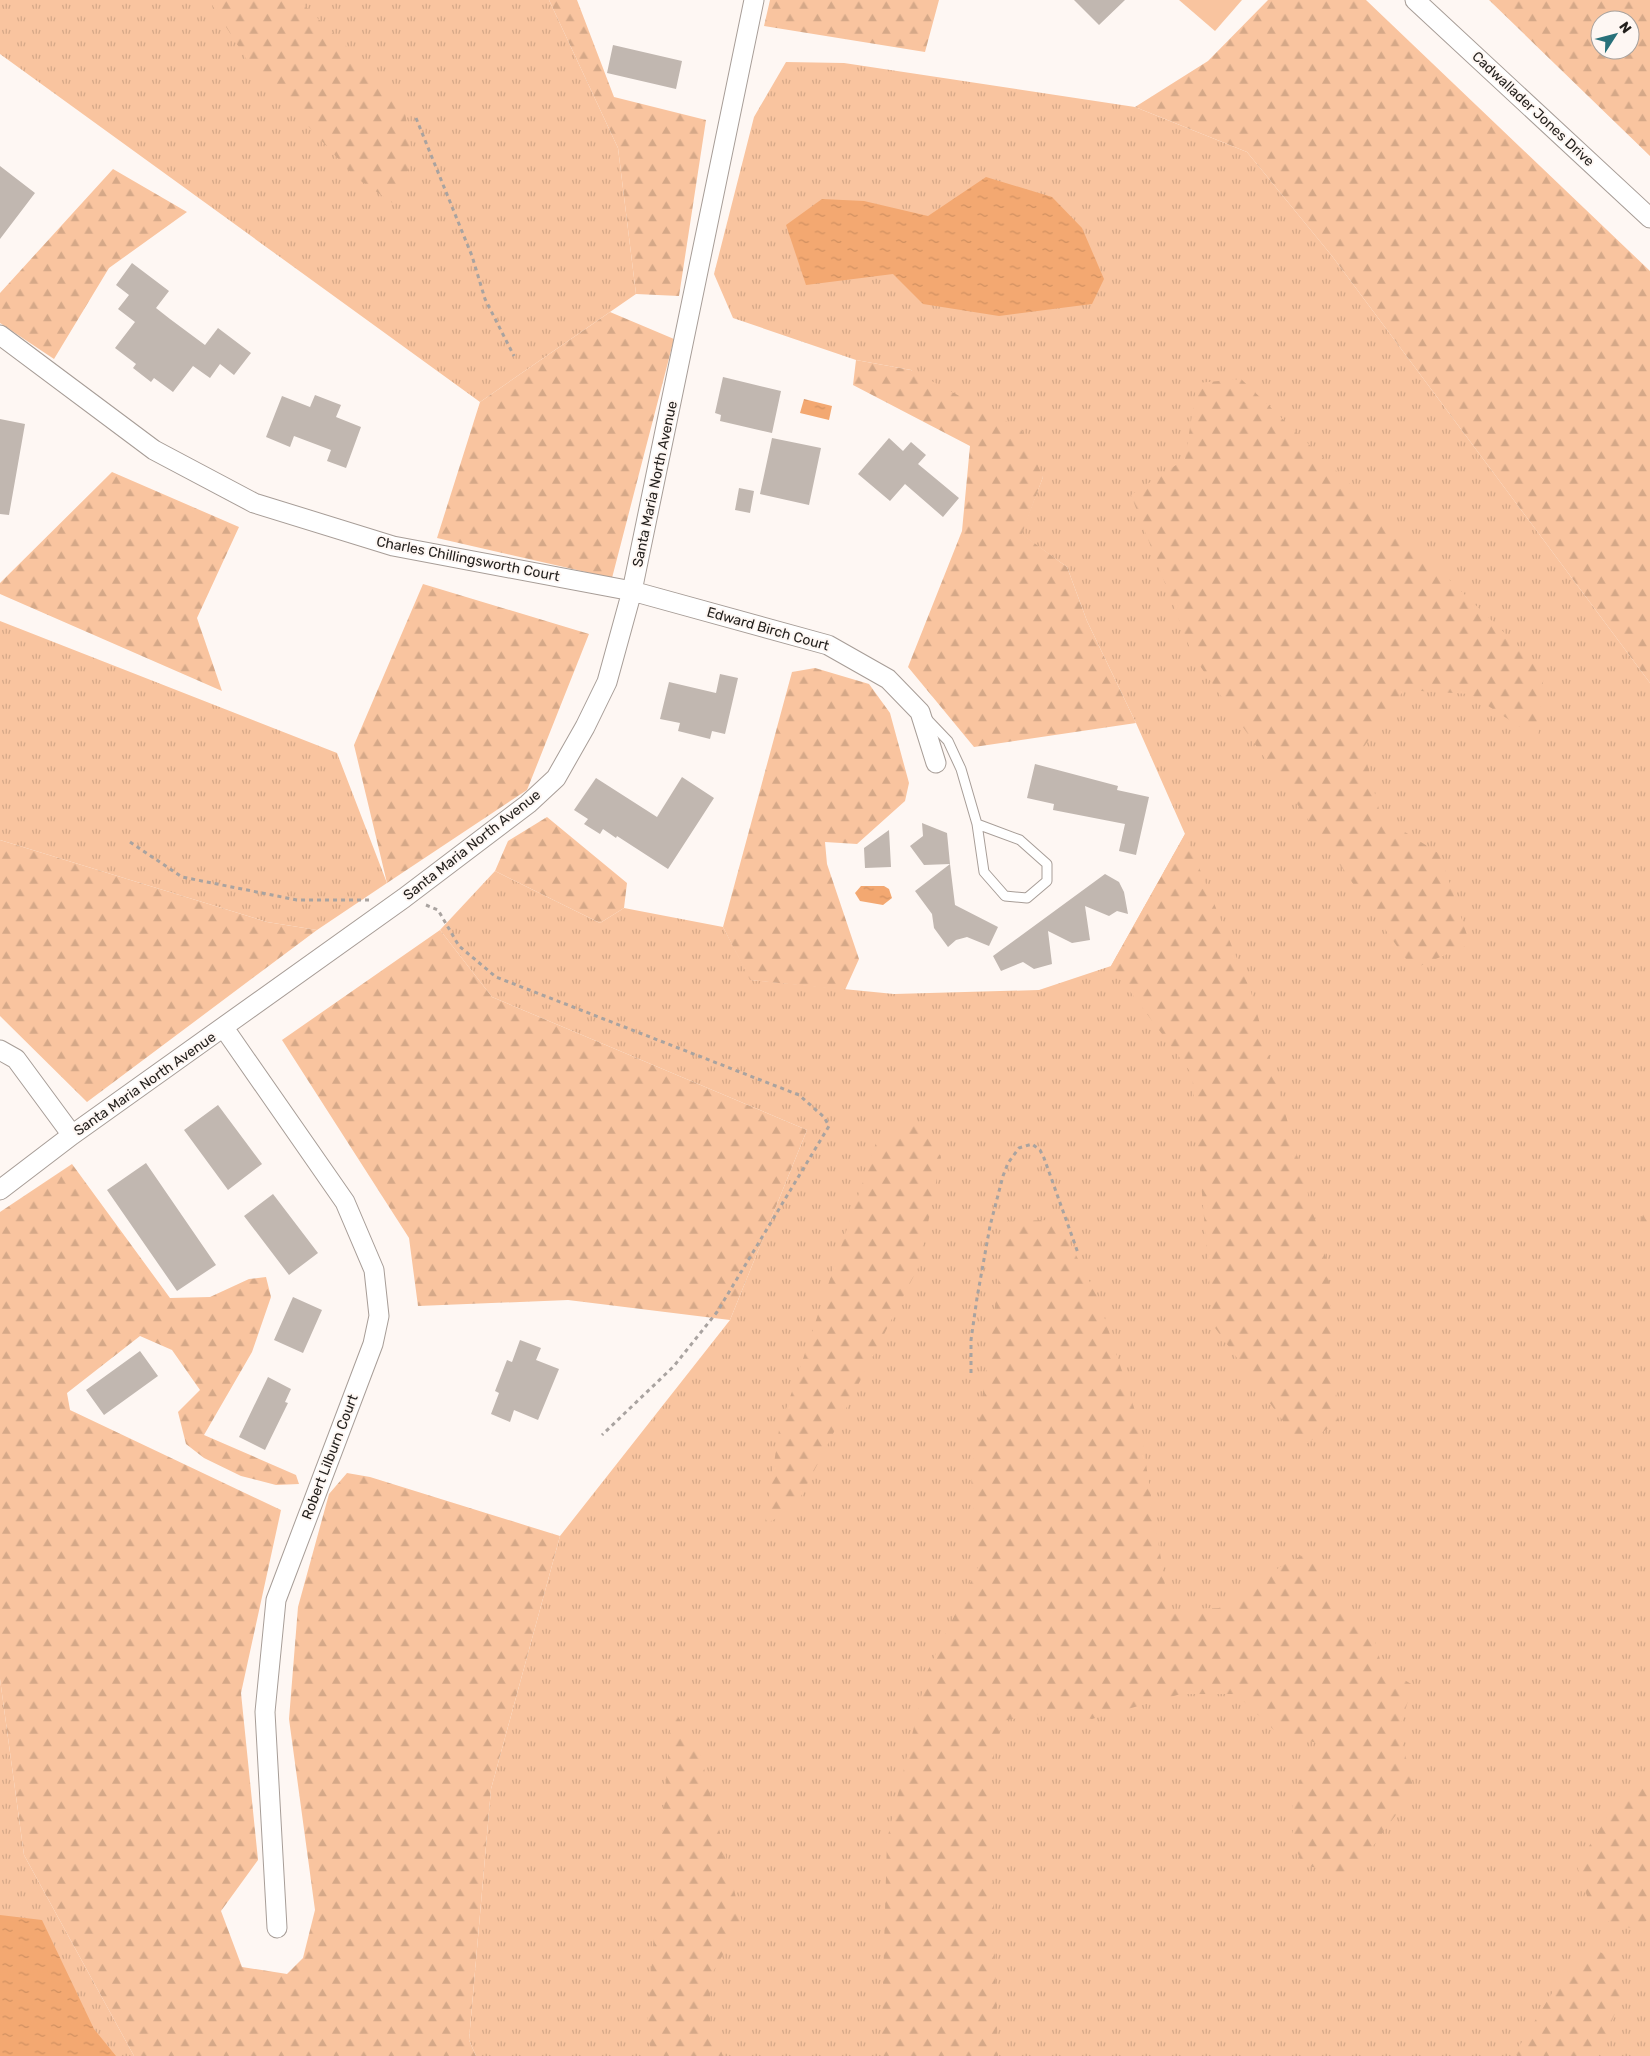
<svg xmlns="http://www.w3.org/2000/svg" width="1650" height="2056" viewBox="0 0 1650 2056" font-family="Rubik,sans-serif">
<defs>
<pattern id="grass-tufts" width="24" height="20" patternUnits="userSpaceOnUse" patternTransform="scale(1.25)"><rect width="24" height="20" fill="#f9c49f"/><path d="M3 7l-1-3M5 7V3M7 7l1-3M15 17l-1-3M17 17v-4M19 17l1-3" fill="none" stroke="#d5a888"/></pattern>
<pattern id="forest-firs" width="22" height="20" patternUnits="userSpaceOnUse" patternTransform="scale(1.25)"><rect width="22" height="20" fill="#f9c49f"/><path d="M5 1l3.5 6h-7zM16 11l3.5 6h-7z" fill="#d5a888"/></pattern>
<pattern id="water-ripples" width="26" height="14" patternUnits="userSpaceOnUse" patternTransform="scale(1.25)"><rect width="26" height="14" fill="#f3a871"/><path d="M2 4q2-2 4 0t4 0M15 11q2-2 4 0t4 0" fill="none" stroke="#d09061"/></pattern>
</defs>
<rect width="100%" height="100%" fill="#fef7f3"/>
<path fill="url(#grass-tufts)" d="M0,0H549L618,148L636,294L480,402L0,54Z
M786,62L844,63L1135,107L1247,152L1332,256L1650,683V2056H476L469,2040L491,1789L560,1536L730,1320L807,1130L492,997L440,930L495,871L600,923L624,908L723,927L751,980L894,994L1039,990L1111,966L1185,834L1136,723L1087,621L1067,567L1021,534L1043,477L911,370L856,360L733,318L714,274L754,117Z
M0,621L337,753L387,883L317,930L267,922L0,840Z
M0,1679L24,1855L134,2056H0Z"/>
<path fill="url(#forest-firs)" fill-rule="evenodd" d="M209,0H299L403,102L413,158L394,204L355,177L247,60Z
M549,0H577L614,97L706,120L679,296L636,294L618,148Z
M770,0H939L925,52L764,26Z
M1268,0H1366L1650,271V683L1332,256L1247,152L1135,107L1208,61Z
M1489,0H1650V156ZM1600,20H1630V50H1600Z
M113,169L187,212L109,268L54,359L0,323V293Z
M610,312L674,339L612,578L437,538L480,402Z
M856,360L911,370L1021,429L1043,477L1022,534L1067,567L1087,621L1136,723L974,747L908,667L962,531L970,446L853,385Z
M1241,379L1544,671L1538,739L1470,694L1404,690L1363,748L1381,817L1440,854L1470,944L1413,969L1193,656L1131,495L1185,459L1197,383Z
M112,472L239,527L197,618L222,691L0,594V583Z
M423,584L589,634L527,790L387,883L354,745Z
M815,668L869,684L890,713L909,783L905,801L857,844L825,842L827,864L859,959L845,990L750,980L723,927L792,672Z
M547,817L627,883L624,908L600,923L495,871L508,841Z
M1185,834L1251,992L1328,1265L1338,1421L1302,1447L1213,1325L1192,1074L1111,966Z
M0,840L267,922L317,930L87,1102L0,1016Z
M440,930L492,997L807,1130L730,1320L568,1300L418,1306L409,1238L282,1040Z
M919,1122L941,1157L920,1264L794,1510L765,1524L779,1430L877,1140Z
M72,1164L170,1298L210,1297L249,1279L266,1277L271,1297L252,1352L204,1435L296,1475L299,1484L276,1485L241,1476L204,1458L186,1444L178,1412L200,1390L172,1350L140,1336L67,1393L70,1410L281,1510L241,1693L258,1860L221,1911L242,1967L287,1974L303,1958L315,1910L289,1719L298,1607L329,1494L347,1473L370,1477L560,1536L491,1789L469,2040L476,2056H134L24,1855L0,1679V1212Z
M1650,1198V1235L1636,1232Z
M1058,1220L1098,1298L1140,1426L1169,1610L1219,1608L1283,1565L1313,1550L1321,1588L1372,1631L1382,1667L1413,1685L1399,1730L1414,1790L1355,1871L1343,1878L1321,1868L1303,1866L1293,1841L1292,1795L1320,1744L1274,1730L1236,1694H1181L1092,1719L1054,1711L1002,1721L989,1774L998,2056H881L887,1840L927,1672L978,1567L971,1477L1007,1221Z
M672,1707L700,1752L742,1922L710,1977V2020L723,2056H654L646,2035Z
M1637,1785L1650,1790V1917L1637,1930L1594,1917L1577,1866L1621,1794Z
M1599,1951L1622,1967V1997L1597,2056H1517L1515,2053L1570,1964Z"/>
<path fill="#f9c49f" d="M1179,0H1242L1215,31Z"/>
<path fill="url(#water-ripples)" d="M986,177L1052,197L1082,228L1104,279L1092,304L999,316L923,304L893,274L806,285L786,225L822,199L864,201L928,216Z
M804,399L832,406L829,420L800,413Z
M861,886H884L889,889L892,898L883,905L860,901L855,893Z
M0,1915L42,1920L94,2029L116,2056H0Z"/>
<path fill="#c1b7b0" d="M1074,0H1125L1099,25Z
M613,45L682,61L676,89L607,73Z
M0,166L35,193L0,239Z
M132,263L169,291L156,308L170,319L205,345L218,328L251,353L234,375L220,364L210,378L193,366L173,392L154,378L151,382L133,368L136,364L115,348L135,322L118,309L129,295L116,285Z
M723,377L781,391L772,433L720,421L721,415L715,413Z
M315,395L341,405L336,417L361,427L346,468L327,461L331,450L294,436L290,447L266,437L282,396L310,407Z
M0,419L25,424L9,515L0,514Z
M772,438L821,448L809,505L760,494Z
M889,438L903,451L911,442L926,455L918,464L959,498L943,517L905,484L890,501L858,474Z
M739,488L754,491L750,513L735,510Z
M720,674L738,678L725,734L712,731L710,739L678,731L680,723L660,719L669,682L716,693Z
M1035,764L1118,786L1117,790L1149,797L1136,855L1119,851L1125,824L1053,810L1054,804L1027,798Z
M682,777L714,798L668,869L617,836L616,838L603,829L600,834L584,824L588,819L574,810L596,778L657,817Z
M922,823L947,833L950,864L924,865L910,846L923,836Z
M889,830L891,867L865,868L864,848Z
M950,864L955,905L998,927L989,946L967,937L956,940L948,947L934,928L932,914L915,891Z
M1105,874L1119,882L1124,892L1128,914L1117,911L1109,916L1085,906L1090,940L1072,943L1048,931L1052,964L1034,969L1023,962L1001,971L993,956Z
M218,1105L262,1164L228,1190L184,1130Z
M146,1163L216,1265L177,1291L107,1190Z
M273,1194L318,1253L289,1275L244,1216Z
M293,1297L322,1310L303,1353L274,1340Z
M520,1340L541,1348L536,1360L559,1369L538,1420L514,1410L510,1422L491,1414L499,1393L495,1391L507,1360L512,1362Z
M140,1351L158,1376L104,1415L86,1390Z
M268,1377L291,1389L285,1402L288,1403L265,1450L239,1437Z"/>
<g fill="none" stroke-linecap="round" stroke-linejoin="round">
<defs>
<path id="lane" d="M927,719L948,741L961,769L977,824L984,872L1005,896L1027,898L1047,881V864L1020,840L977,824"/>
<path id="street" d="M1415,0L1650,218
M0,335L154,450L254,503L393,546L632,591L828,645L888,679L920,712L936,763
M224,1028L345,1202L374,1270L379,1316L373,1344L276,1600L265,1712L277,1928
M0,1050L16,1059L72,1135
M0,1190L72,1135L404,898L528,804L556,778L585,727L607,682L632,591L754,0"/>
</defs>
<use href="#lane" stroke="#a79d97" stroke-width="11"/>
<use href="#street" stroke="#a79d97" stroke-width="21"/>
<path stroke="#a9a3a0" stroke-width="3" stroke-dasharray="4 4" stroke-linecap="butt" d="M416,118L472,256L485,299L514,356
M130,842L182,877L297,900H369
M426,905L438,910L459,946L496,977L799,1095L824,1117L829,1126L717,1312L674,1366L602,1435
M971,1373V1340L977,1298L990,1226L1003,1176L1008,1163L1019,1148L1032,1144L1040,1150L1044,1158L1078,1253"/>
<use href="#lane" stroke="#fff" stroke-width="9"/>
<use href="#street" stroke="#fff" stroke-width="19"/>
</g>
<g text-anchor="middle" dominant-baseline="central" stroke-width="4" stroke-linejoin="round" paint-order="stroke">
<g font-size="14" fill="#221f1c" stroke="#fef7f3">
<text transform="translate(1533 109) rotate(43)">Cadwallader Jones Drive</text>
<text transform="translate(655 484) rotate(-78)">Santa Maria North Avenue</text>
<text transform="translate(468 559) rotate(11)">Charles Chillingsworth Court</text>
<text transform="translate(768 629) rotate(16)">Edward Birch Court</text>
<text transform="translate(472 845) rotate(-38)">Santa Maria North Avenue</text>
<text transform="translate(145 1084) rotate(-35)">Santa Maria North Avenue</text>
<text transform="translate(330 1457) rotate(-69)">Robert Lilburn Court</text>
</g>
</g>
<g transform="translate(1615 35) rotate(54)"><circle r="24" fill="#fef7f3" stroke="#a6a19d"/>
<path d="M0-4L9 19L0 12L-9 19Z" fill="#28717a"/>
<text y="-8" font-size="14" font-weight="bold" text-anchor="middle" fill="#221f1c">N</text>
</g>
</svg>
